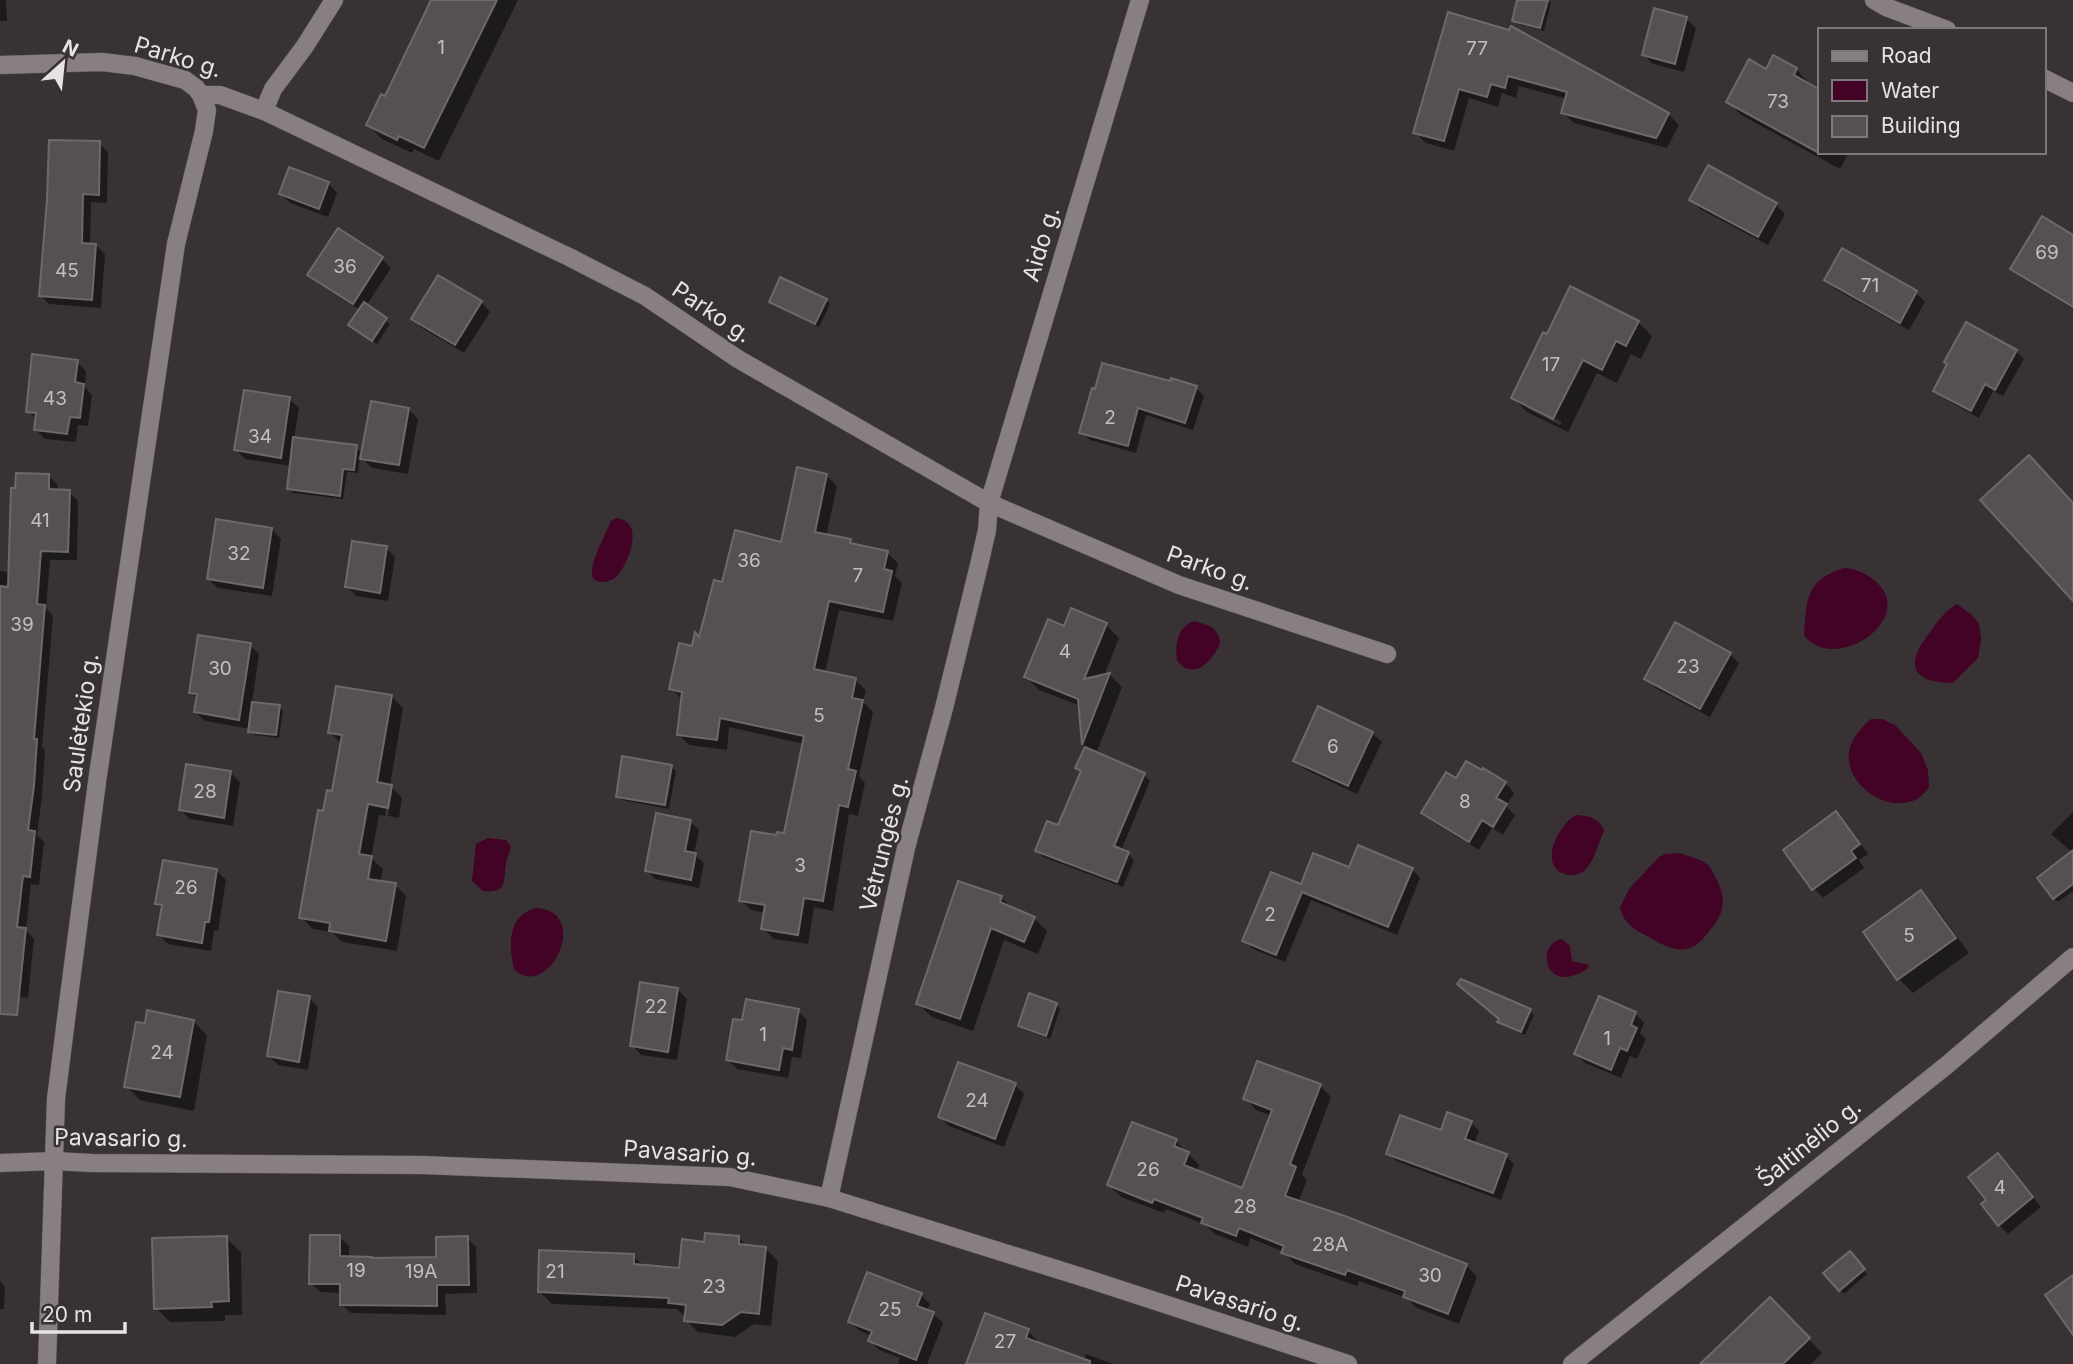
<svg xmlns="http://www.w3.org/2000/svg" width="2073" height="1364" viewBox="0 0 2073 1364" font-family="Inter,sans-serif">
<rect width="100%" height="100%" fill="#383234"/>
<path fill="#420326" d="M616,518C645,520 630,562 617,576C611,583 592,586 592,573C591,560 606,534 611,521Z
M1844,568C1855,568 1865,573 1874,580C1921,618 1833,676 1804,635C1807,600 1805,580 1844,568Z
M1957,604L1973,616L1979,624L1981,639L1978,658L1953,683C1910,682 1905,664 1930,632C1938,621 1945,611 1957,604Z
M1195,621L1212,627C1216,631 1220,636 1220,643C1219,646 1217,650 1215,653C1205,668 1191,677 1177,661C1175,646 1177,625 1195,621Z
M1871,719H1882L1895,725L1921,753L1928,770L1929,787C1926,791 1922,796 1917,799C1887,815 1844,784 1849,751C1852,737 1861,728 1871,719Z
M1577,815C1589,816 1600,818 1604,831C1598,843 1594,863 1584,871C1579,874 1573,876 1568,875C1536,869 1558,823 1577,815Z
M488,838L506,840L511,846C510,852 507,857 506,863C503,881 508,894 483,891L472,881L476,844Z
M1680,853C1688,856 1698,858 1705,863C1710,866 1712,871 1715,876C1726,897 1726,912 1710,930C1705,937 1698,945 1690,948C1676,953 1661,944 1649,937C1635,930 1624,924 1620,908L1629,889L1659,857L1665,854Z
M537,908C593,912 547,1003 514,969C508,945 508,914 537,908Z
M1562,939L1570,946L1572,961L1589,965L1588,968C1545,998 1534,944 1562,939Z"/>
<path fill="#0007" fill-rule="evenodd" d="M0,0H6L7,21H0Z
M433,0H518L439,161L414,149L412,153L382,139L368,125L385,98Z
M1519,0H1548L1551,3L1544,31L1518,24L1514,20Z
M1449,14L1668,114L1679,125L1667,148L1574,123L1563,113L1567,99L1519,86L1516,98L1502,93L1498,107L1469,98L1454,151L1426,143L1415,132Z
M1686,19L1696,28L1684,72L1653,64L1644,55Z
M1796,69L1809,83L1808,85L1819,91V152H1849L1840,169L1741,115L1728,101L1766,71Z
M99,143L108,152L107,203L91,202L90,245H96L105,254L101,308L49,304L40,295Z
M328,183L337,193L328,217L290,203L281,194Z
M1691,199L1776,205L1785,214L1768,245L1700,209Z
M339,230L382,259L391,268L366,306L390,324L377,344L355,329L360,310L319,284L310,274Z
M2073,237V309L2022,278L2012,269Z
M1826,279L1916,293L1925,302L1909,330L1835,289Z
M826,300L830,304L819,327L776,306L772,301Z
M481,302L490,312L464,353L422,328L413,319Z
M1638,322L1652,336L1641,359L1631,354L1617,383L1597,373L1568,432L1527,412L1513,398ZM1527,404L1562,422L1560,425L1527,408Z
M2016,351L2024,359L2003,396L1993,391L1979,418L1943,398L1935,390Z
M77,362L86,371L85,387L92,395L88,426L78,425L76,442L45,439L36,430L37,420L28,411Z
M1196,388L1204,396L1193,430L1146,415L1136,453L1090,440L1081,432L1093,390Z
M289,399L299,408L294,439L356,447L363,454L408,409L418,419L408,474L372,468L360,456L358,473L347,472L343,499L293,493L289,488L292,466L245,459L236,450Z
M826,475L837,486L826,536L850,541L855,546L887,553L898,563L895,576L902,583L893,621L839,610L825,673L855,680L866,690L863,702L873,712L859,776L865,783L858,816L849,814L833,911L814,907L808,944L774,939L763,928L766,913L751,910L741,900L778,838L786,835L804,744L729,727L727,750L689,745L679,734L682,699L671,688L693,648L701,640L723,584L782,544Z
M49,476L58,485L57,491L69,492L78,501L77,560H50L46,608L53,616L42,747L45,750L42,796L37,835L44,842L39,885L31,884L26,930L34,939L28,998L1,995L0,1000V571L10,572Z
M272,529L281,539L272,596L218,588L208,579Z
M386,548L395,557L388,601L356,596L347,586Z
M1072,610L1106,625L1119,638L1104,676L1110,675L1122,687L1096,754L1144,775L1150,781L1121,851L1128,854L1134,860L1123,887L1043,857L1037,851L1059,827L1082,773L1078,768L1086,748L1083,745L1081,706L1039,690L1026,677L1065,628Z
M250,645L259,654L252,703L279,706L283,711L279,738L255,735L250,731L251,729L205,721L196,712L198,699L191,693Z
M1730,654L1739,663L1710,717L1655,688L1646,679Z
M392,697L403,708L390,786L402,798L399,818L388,816L392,793H388L385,816L379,815L371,858L383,869L380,882L395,885L406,896L397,951L342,942L332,932L313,929L301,917L324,813L333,793L342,744L330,733Z
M1372,733L1382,742L1357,794L1304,769L1295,760Z
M671,767L676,771L669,809L622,800L618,796Z
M231,773L240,782L233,826L190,819L181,810Z
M1456,781L1505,783L1514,793L1506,806L1515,815L1503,835L1492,828L1479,850L1433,822L1424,812Z
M2073,812V853L2051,834Z
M1836,813L1845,822L1868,854L1859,860L1864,868L1823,898L1814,888Z
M690,821L699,830L694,854L704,863L699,888L655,879L647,871Z
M1350,869H1412L1420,878L1397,935L1311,900L1285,962L1253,949L1244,941L1302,887Z
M2059,870L2073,888V891L2058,902L2054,898Z
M217,871L226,880L218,931L214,930L211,951L168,944L159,934L163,909L157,904Z
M1921,892L1935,906L1969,953L1913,993L1899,979L1865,932Z
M1001,897L1013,909L1034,918L1047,931L1038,954L1004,940L973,1031L932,1017L918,1004Z
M678,990L687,999L677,1060L641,1055L632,1045Z
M309,998L318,1007L308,1070L278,1065L269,1056Z
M1056,1004L1060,1009L1050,1039L1025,1030L1020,1025Z
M798,1011L807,1020L801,1058L792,1057L788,1078L737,1069L728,1060Z
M1530,1011L1534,1015L1525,1035L1504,1026L1499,1022Z
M1635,1013L1644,1023L1640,1033L1646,1039L1637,1059L1630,1056L1621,1078L1585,1063L1576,1054Z
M193,1021L207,1035L194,1111L140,1100L126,1086Z
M1015,1085L1024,1094L1004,1147L949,1126L940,1117Z
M1320,1086L1331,1097L1302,1175L1307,1180L1298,1203L1466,1265L1477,1277L1459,1324L1417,1308L1407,1298L1359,1281L1357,1286L1295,1264L1284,1252L1250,1238L1248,1247L1215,1234L1204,1224L1166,1209L1164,1213L1121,1197L1109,1185L1176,1141L1199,1165L1197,1172L1243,1190L1272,1116L1256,1110L1245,1098Z
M1471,1123L1479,1131L1474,1145L1506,1156L1514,1164L1501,1200L1396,1161L1388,1153Z
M2007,1165L2041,1207L2008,1234L1999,1225L1988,1200Z
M339,1237L349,1246V1258L438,1259L467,1238L476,1247L477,1293L445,1294L446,1315L351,1313L341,1304V1293L320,1292L311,1283Z
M226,1238L241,1252L242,1315H225V1321L170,1322L156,1308Z
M739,1238L748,1247L765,1248L778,1261L771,1326L754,1324L735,1337L698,1332L686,1320V1315H683L677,1309L552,1304L539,1291L633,1256L644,1266L681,1270L705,1244Z
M1854,1257L1867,1274L1844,1294L1826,1274Z
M0,1281L5,1287L4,1309H0Z
M921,1295L930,1304L927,1311L933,1314L943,1323L927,1364H898L900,1358L879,1350L870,1341L872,1336L860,1331L850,1322Z
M1770,1299L1822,1353L1811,1364H1722Z
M1028,1331L1037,1340L1036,1343L1084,1361L1086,1354L1113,1364H969Z"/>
<path fill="#575053" stroke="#6f686a" stroke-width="2" d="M431,0H497L424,148L399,136L397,140L366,125L381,94L385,96Z
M1517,0H1548L1540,28L1512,21Z
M1654,8L1687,17L1675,64L1642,55Z
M1448,12L1509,30L1511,26L1669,113L1659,133L1656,138L1561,113L1567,92L1508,76L1505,88L1491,84L1487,97L1459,89L1444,141L1413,133Z
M1773,55L1797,68L1794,75L1819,89V153L1726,102L1749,59L1766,69Z
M49,140L100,141L99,195L83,194L82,243L96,244L92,300L39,296L47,200Z
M1708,165L1777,203L1758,237L1689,200Z
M289,167L329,182L319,209L279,194Z
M2042,216L2073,235V307L2010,269Z
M338,228L383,257L353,304L307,275Z
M1842,248L1917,291L1900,323L1824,280Z
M438,275L482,301L455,345L411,319Z
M780,277L827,299L815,324L769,302Z
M1570,286L1639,321L1626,346L1616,341L1602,370L1583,360L1553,419L1511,398L1543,332L1547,334Z
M364,302L387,318L372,341L348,325Z
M1966,322L2017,350L1995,390L1985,384L1971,411L1933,391L1947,364L1944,362Z
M32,354L78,360L75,382L84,384L80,418L70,417L67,434L34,430L36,413L26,412Z
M1102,363L1170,381L1171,378L1197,386L1185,423L1138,408L1128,446L1079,433L1092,388L1095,389Z
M244,390L290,397L281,458L234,450Z
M371,401L409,408L399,465L360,459Z
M293,437L357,445L354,470L343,469L340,496L287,489Z
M2029,455L2073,503V601L1980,500Z
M797,467L827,474L815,532L851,539L850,543L888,551L884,569L892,571L883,612L829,601L814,669L856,678L852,698L863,700L848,769L856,771L848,807L839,805L823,901L804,898L798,935L761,929L765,905L739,901L751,831L776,835L777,832L784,833L804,736L720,718L717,740L677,735L682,692L669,689L679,643L692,646L695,632L699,637L714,580L722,582L735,530L781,542Z
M16,473L49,474V489L70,490L68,552L41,551L37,604L45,605L34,739H37L34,786L28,830L35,831L30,877L23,876L17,927L26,928L17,1015L0,1014V586L8,587L11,488H15Z
M216,519L272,528L263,588L207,579Z
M352,541L387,546L380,593L345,587Z
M1071,608L1107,623L1084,679L1110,673L1082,745L1078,699L1024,677L1048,619L1064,626Z
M1675,622L1731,653L1700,709L1644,679Z
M198,635L251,643L239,720L194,712L197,694L189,693Z
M336,686L392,695L377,782L392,785L388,808L368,804L359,854L372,856L368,879L396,883L386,941L329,931L330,923L299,918L318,810L323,811L327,790L332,791L342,735L328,733Z
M252,702L280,705L276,735L248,732Z
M1318,706L1373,732L1348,786L1293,761Z
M1085,747L1145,773L1114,846L1129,852L1117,882L1035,851L1047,821L1058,825L1081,771L1075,768Z
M622,756L672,765L665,805L616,797Z
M1466,761L1482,770L1483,768L1506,782L1496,798L1507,804L1493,827L1482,820L1469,842L1421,813L1446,772L1456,778Z
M186,764L231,771L224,818L179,810Z
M1836,811L1860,844L1851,851L1856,858L1812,890L1783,850Z
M656,813L691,820L685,851L696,853L691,880L645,871Z
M1358,845L1413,868L1388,927L1302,892L1276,955L1242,941L1271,872L1301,884L1313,853L1349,867Z
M2073,850V884L2053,899L2037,878Z
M163,860L217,869L209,922H205L202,943L157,935L162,905L155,904Z
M958,881L1002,896L1000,902L1035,917L1024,942L991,928L960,1019L916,1004Z
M1921,890L1956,938L1897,980L1863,932Z
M1461,979L1531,1009L1521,1032L1497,1022L1499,1019L1457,984Z
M640,982L678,988L668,1052L630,1046Z
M278,991L310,996L299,1062L267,1056Z
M1029,993L1057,1003L1046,1036L1018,1026Z
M1599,996L1636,1012L1631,1025L1637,1028L1627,1051L1620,1048L1611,1070L1574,1054Z
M746,999L799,1009L792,1050L783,1048L779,1070L726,1060L733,1019L742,1020Z
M147,1010L194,1020L180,1097L124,1087L136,1022L145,1023Z
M1257,1061L1321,1084L1290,1164L1296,1167L1285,1196L1345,1216L1467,1264L1448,1314L1403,1297L1405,1291L1347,1270L1345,1275L1281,1253L1284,1246L1239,1228L1236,1236L1201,1223L1203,1218L1154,1199L1152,1203L1107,1185L1132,1122L1177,1139L1174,1146L1189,1152L1184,1165L1242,1188L1272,1110L1243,1099Z
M958,1062L1016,1083L995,1139L938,1117Z
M1447,1112L1472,1121L1465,1139L1507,1154L1493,1193L1386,1154L1400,1115L1441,1130Z
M1998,1153L2033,1197L1998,1226L1981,1204L1986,1200L1968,1177Z
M705,1233L739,1236V1244L766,1247L759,1314L741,1312L722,1325L684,1321L686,1305L668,1303L669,1298L538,1292L539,1250L634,1254V1264L679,1268L682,1239L704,1242Z
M310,1235H340V1256L372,1257V1258L436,1257V1237L468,1236L469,1285H437V1306L340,1305V1284H309Z
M227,1236L229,1301L211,1302L212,1307L154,1309L152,1238Z
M1850,1251L1865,1269L1839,1291L1823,1273Z
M867,1272L922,1293L917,1306L934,1312L916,1360L868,1341L872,1331L848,1322Z
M2073,1275V1335L2045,1295Z
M1770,1297L1810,1338L1783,1364H1700Z
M985,1313L1029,1329L1026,1338L1090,1361V1364H966Z"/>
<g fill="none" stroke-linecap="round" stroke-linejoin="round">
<defs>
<path id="minor" d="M1874,0L1886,7L1947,30
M0,65L102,62L135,66L185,80L196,88L201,95L207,110L204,131L176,244L97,782L68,1004L56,1099L47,1364
M2043,78L2073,93
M201,95H220L264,111L569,257L645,296L738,359L989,503L1179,585L1387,654
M264,111L273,89L305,46L334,0
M0,1163L54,1161L92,1163L422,1165L730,1177L829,1198L1088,1279L1348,1364
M829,1198L906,848L944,708L980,561L987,530L989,503L1140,0
M1572,1364L1947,1065L2073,957"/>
</defs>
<use href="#minor" stroke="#575154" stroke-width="19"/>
<use href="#minor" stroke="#877f82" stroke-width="18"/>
</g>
<g text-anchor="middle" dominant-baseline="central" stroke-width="5" stroke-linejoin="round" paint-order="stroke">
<g font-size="19" fill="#c3bec0">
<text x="441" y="47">1</text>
<text x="1477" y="48">77</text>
<text x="1778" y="101">73</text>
<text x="2047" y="252">69</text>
<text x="345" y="266">36</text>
<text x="67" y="270">45</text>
<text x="1870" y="285">71</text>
<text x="1551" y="364">17</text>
<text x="55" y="398">43</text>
<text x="1110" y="417">2</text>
<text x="260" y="436">34</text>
<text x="40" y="520">41</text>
<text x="239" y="553">32</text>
<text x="749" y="560">36</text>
<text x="858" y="575">7</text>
<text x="22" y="624">39</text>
<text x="1065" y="651">4</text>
<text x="1688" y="666">23</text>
<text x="220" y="668">30</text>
<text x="819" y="715">5</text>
<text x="1333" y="746">6</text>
<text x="205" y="791">28</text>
<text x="1465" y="801">8</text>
<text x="800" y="865">3</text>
<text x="186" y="887">26</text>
<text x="1270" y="914">2</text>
<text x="1909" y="935">5</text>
<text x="656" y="1006">22</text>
<text x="763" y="1034">1</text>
<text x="1607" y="1038">1</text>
<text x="162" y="1052">24</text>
<text x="977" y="1100">24</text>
<text x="1148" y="1169">26</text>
<text x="2000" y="1187">4</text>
<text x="1245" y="1206">28</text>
<text x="1330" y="1244">28A</text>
<text x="356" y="1270">19</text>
<text x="421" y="1271">19A</text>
<text x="555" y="1271">21</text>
<text x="1430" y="1275">30</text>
<text x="714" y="1286">23</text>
<text x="890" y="1309">25</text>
<text x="1005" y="1341">27</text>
</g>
<g font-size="23" fill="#e7e2e4" stroke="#383234">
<text transform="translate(178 57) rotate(17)">Parko g.</text>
<text transform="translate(1041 244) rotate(-73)">Aido g.</text>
<text transform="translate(712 312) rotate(34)">Parko g.</text>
<text transform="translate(1210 568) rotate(20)">Parko g.</text>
<text transform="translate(81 723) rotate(-82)">Saulėtekio g.</text>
<text transform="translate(884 844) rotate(-76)">Vėtrungės g.</text>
<text transform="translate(121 1138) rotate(1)">Pavasario g.</text>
<text transform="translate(1809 1143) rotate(-39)">Šaltinėlio g.</text>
<text transform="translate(690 1153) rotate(4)">Pavasario g.</text>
<text transform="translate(1240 1303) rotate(18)">Pavasario g.</text>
</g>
</g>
<rect x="1818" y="28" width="228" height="126" fill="#383234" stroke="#7e787a" stroke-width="2"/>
<rect x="1832" y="51" width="35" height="10" fill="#877f82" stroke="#7e787a" stroke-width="2"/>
<text x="1881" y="63" font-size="21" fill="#e7e2e4">Road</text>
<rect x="1832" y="80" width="35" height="21" fill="#420326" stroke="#7e787a" stroke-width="2"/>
<text x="1881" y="98" font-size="21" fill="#e7e2e4">Water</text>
<rect x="1832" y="116" width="35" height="21" fill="#575053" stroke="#7e787a" stroke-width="2"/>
<text x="1881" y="133" font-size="21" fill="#e7e2e4">Building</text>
<g transform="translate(63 63) rotate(27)" stroke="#383234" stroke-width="5" paint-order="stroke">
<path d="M0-5L12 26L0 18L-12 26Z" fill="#e7e2e4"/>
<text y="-10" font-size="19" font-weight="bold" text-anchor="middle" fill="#e7e2e4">N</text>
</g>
<path d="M32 1322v10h93v-10" fill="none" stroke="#e7e2e4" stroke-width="3.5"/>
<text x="42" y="1322" font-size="21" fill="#e7e2e4" stroke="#383234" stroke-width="5" paint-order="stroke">20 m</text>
</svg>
